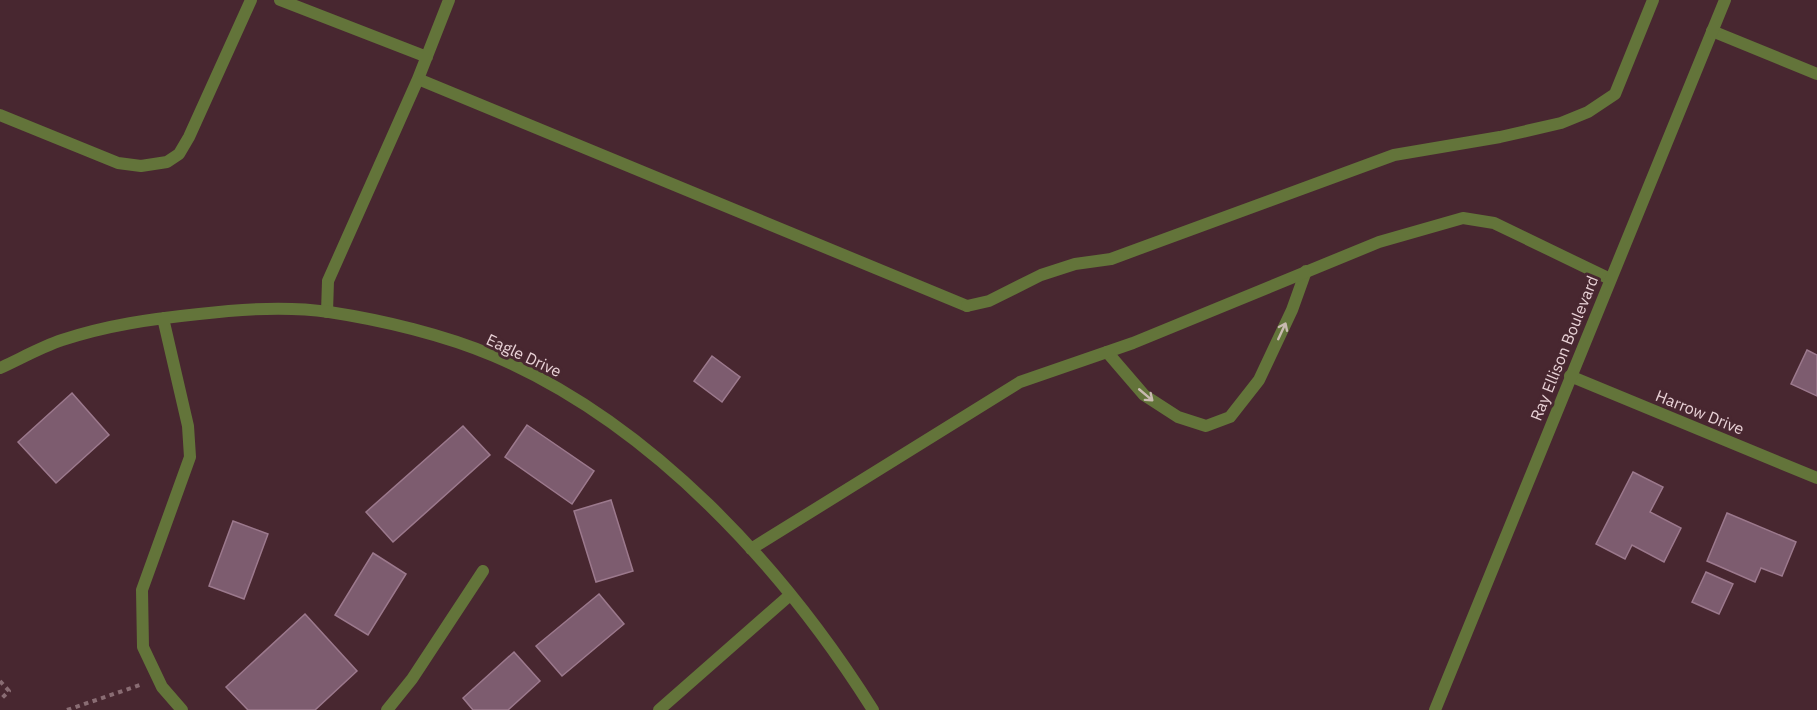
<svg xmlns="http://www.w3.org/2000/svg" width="1817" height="710" viewBox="0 0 1817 710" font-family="'IBM Plex Sans',sans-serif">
<rect width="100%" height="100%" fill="#482730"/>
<path fill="#7d5c6f" stroke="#9c798d" stroke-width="1.5" d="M1807,350L1817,355V396L1791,384Z
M712,356L740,377L722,402L694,381Z
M72,393L109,435L56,483L18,442Z
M527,425L594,471L572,504L505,457Z
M463,426L490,455L393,542L366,512Z
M1633,472L1663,487L1650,512L1681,528L1664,562L1632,545L1625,559L1596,544Z
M611,500L633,571L596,582L574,511Z
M1727,513L1796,542L1782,576L1761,568L1755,582L1707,561Z
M233,521L268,534L244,599L209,586Z
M373,553L406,574L368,635L335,615Z
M1706,572L1733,584L1719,614L1692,602Z
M599,594L624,624L562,676L536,646Z
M305,614L357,671L315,710H248L226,687Z
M514,652L540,681L508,710H473L463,698Z"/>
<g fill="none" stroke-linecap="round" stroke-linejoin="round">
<path stroke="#896c73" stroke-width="4" stroke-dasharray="4.5 4.5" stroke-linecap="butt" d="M0,681L9,691L0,700
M67,710L140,685"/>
<path stroke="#63743a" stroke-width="12" d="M280,0L427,57
M418,79L449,0
M0,115L118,163L141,166L167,162L179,154L189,137L251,0
M327,312L328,281L418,79L967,306
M1107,352L1144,395L1178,417L1206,426L1230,417L1259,380L1292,310L1306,271"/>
<path stroke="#63743a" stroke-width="12" d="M1712,31L1817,74
M967,306L989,301L1041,275L1075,264L1111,259L1394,155L1500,137L1561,123L1588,112L1615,94L1653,0
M163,318L188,426L190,457L142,590L143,647L162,687L182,710
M0,368C20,359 41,347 62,340C108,325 151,319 199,314C240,309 288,306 329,312C382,320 445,335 494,356C652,424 783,567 873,710
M1570,376L1817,478
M751,549L1020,382L1133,343L1379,242L1463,218L1494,223L1610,279
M387,710L412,679L483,571
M659,710L790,595"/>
<path stroke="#63743a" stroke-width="12" d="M1435,710L1725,0"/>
</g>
<defs><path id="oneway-shaft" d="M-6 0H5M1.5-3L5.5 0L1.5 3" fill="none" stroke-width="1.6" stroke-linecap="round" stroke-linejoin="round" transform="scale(1.5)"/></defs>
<g stroke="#c8bab0">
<use href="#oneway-shaft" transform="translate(1282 331) rotate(-65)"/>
<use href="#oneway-shaft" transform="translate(1146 395) rotate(40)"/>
</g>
<g text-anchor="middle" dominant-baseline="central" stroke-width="6" stroke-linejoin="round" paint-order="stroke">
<g font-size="16" fill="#e9d2d7" stroke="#482730">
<text transform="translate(1564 348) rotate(-68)">Ray Ellison Boulevard</text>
<text transform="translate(524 355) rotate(25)">Eagle Drive</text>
<text transform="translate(1700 412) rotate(22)">Harrow Drive</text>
</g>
</g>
</svg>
